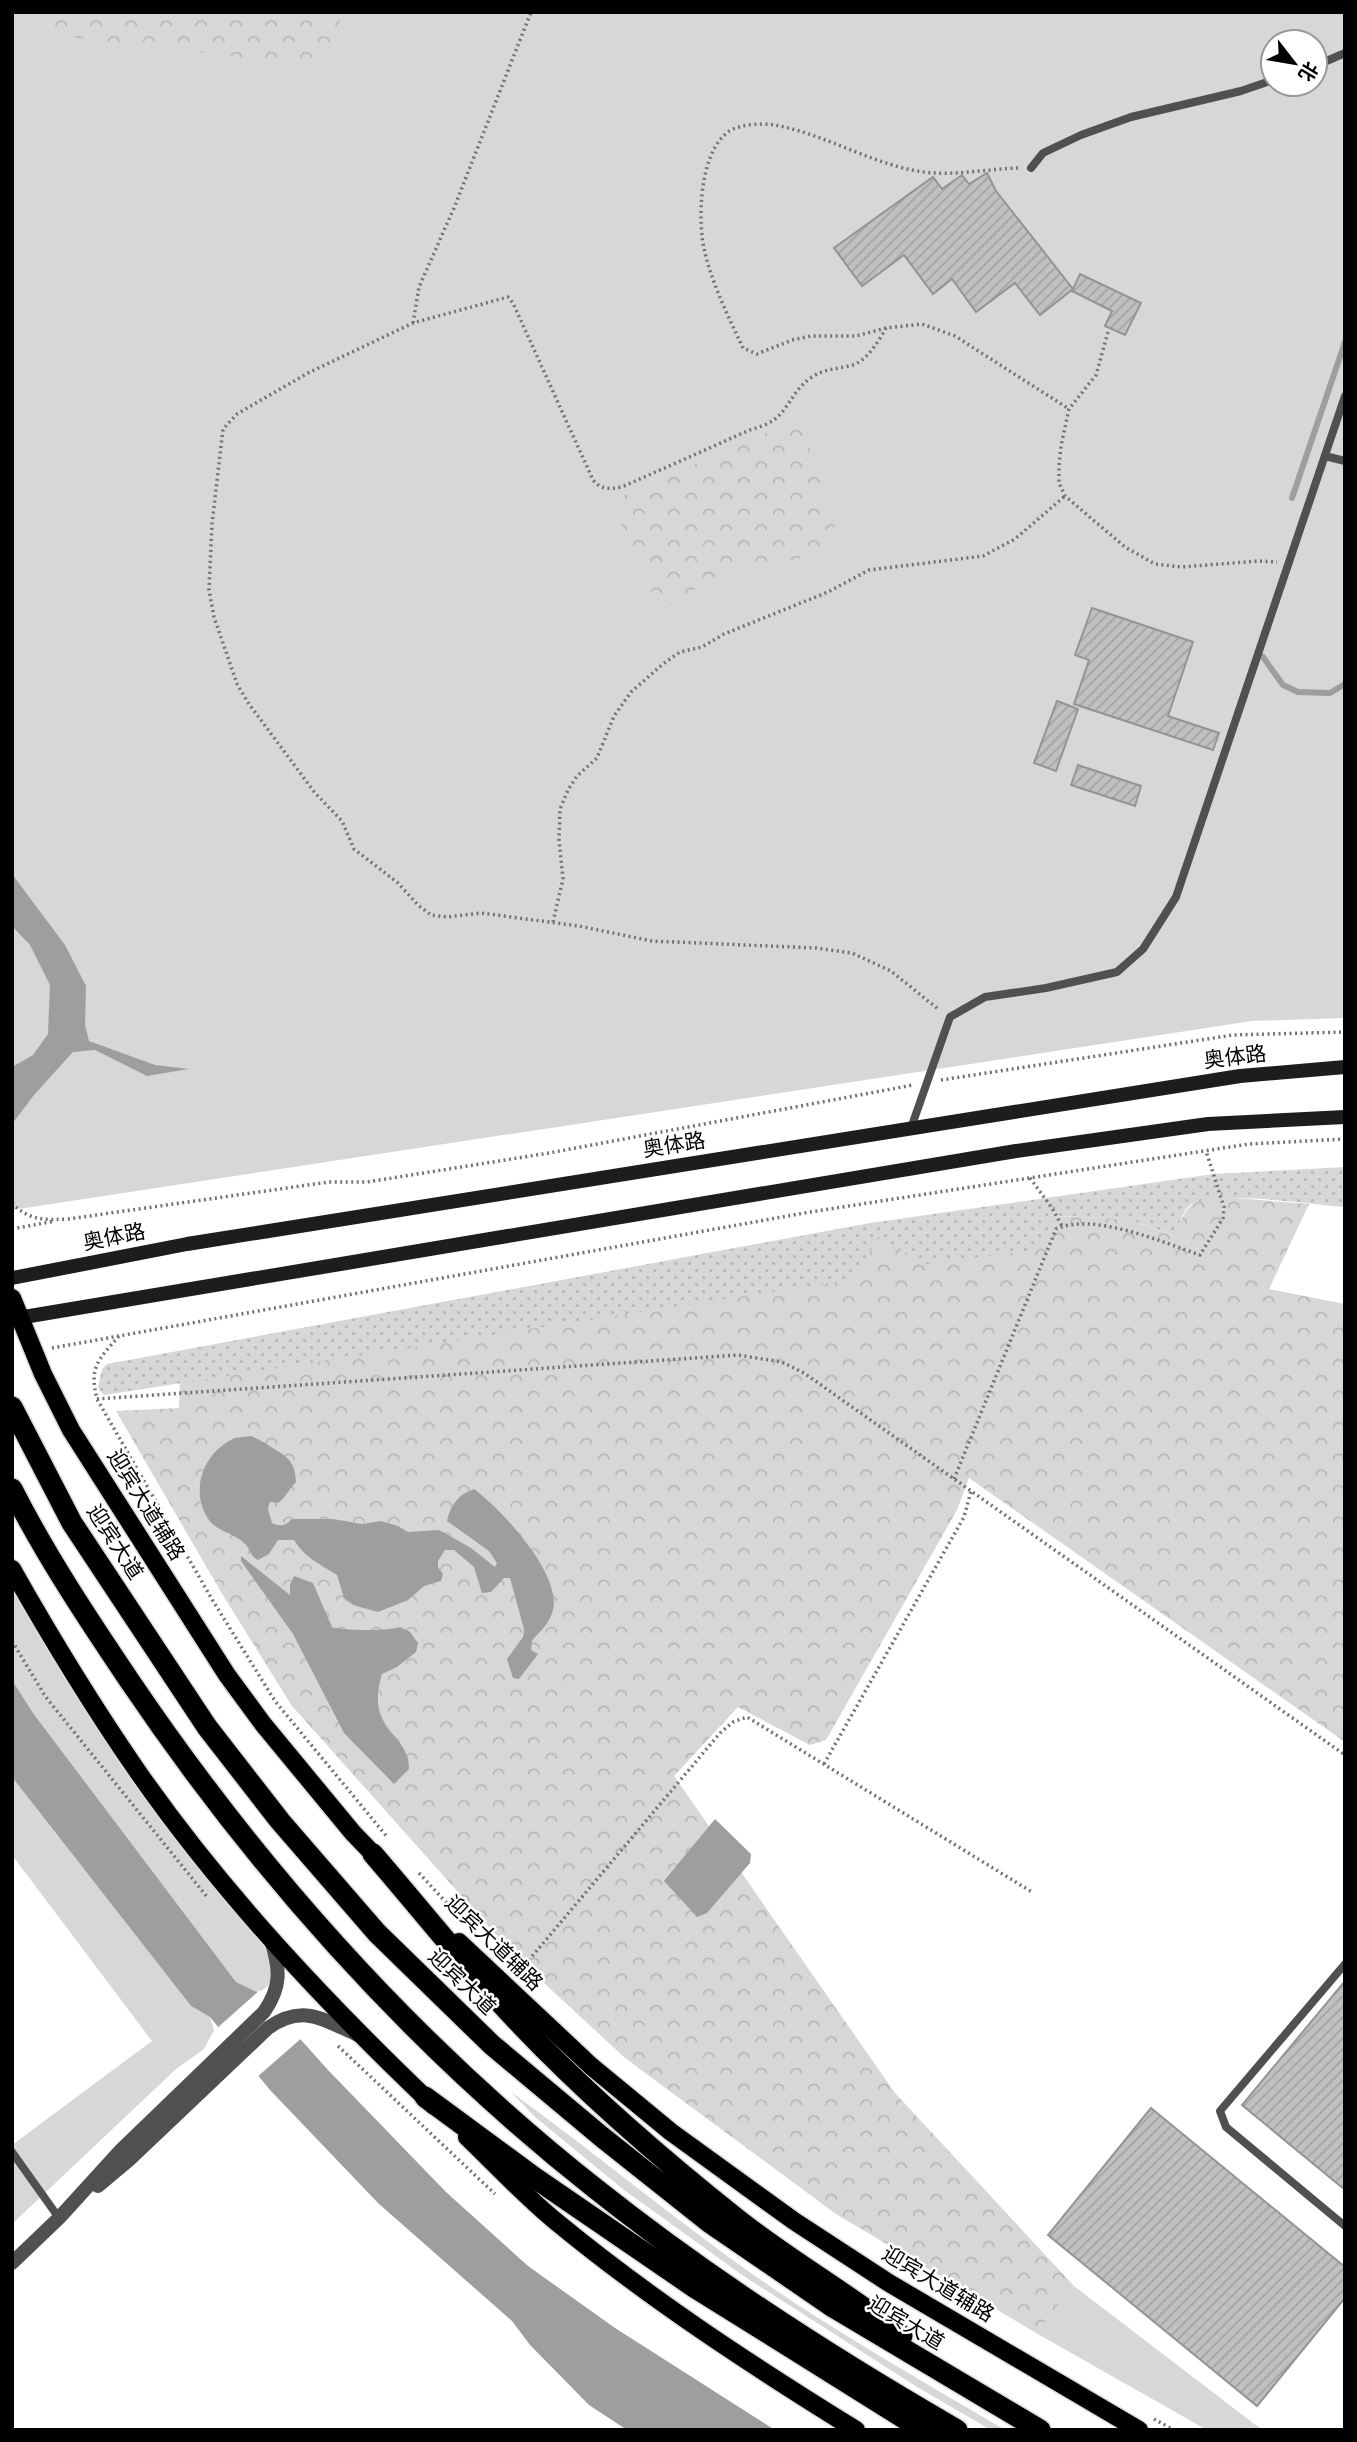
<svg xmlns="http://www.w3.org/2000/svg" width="1357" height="2442" viewBox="0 0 1357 2442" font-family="Signika,'Noto Sans SC',sans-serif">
<defs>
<pattern id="forest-crowns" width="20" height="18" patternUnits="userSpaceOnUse" patternTransform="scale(1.75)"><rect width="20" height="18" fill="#d7d7d7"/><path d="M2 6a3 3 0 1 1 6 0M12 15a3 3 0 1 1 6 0" fill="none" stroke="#b7b7b7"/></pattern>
<pattern id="park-dots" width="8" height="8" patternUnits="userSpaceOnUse" patternTransform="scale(1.75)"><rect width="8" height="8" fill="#d7d7d7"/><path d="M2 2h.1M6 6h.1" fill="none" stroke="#b7b7b7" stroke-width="1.8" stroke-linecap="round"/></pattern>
<pattern id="building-hatch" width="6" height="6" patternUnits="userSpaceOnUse" patternTransform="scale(1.75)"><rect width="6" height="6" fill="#c0c0c0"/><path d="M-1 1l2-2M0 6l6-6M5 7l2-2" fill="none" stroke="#a3a3a3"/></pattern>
</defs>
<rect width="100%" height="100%" fill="#fff"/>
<path fill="#d7d7d7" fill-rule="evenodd" d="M12,12H1345V1018L1252,1021L12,1210ZM1273,42H1315V84H1273Z
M12,1568L81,1686L292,1956L280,1976L259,1993L236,1982L33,1713L12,1680Z
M12,1777L191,2006L210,2017L214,2030L204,2049L176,2069L12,2224V2145L152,2041L12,1855Z
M511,2092C591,2150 667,2213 748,2271C830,2329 919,2379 1005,2430H991L917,2387L745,2277L624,2190L535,2117Z
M1074,2286L1253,2423L1263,2430H1207L1036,2333Z"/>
<path fill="url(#forest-crowns)" d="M51,12H341L333,68L52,35Z
M800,418L842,549L711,579L660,611L611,501Z
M1221,1197L1309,1204L1269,1289L1345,1304V1742L969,1478L957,1510L826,1740L810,1745L738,1707L674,1776L895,2093L1074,2286L1036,2333L836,2214L625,2058L516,1957L292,1706L221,1592L116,1411L179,1408L180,1383L878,1237L1055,1216L1128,1219L1174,1236C1187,1207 1188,1200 1221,1197Z"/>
<path fill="url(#park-dots)" d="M1345,1167V1207C1315,1205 1207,1188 1188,1207C1182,1213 1178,1228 1175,1236L1128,1219L1056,1216L1035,1250L926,1264L878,1237L855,1279L104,1395L98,1388L102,1369L107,1364L870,1223L1214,1174Z"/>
<path fill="#9e9e9e" d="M12,874L65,945L86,986L85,1025L89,1041L155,1065L189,1069L147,1076L95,1050L73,1052L34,1095L12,1124V1067L33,1055L48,1034L50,985L30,945L12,926Z
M251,1436C261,1440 268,1445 276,1450C291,1459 295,1465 296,1482C289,1489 286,1497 278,1503L270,1501L268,1509L272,1523C281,1527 285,1526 292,1519H333L362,1524L381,1521L398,1526L408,1532L439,1530L471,1548L495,1567L497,1563L489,1551L447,1521C450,1505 459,1494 474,1489C501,1509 562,1574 553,1610C548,1627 541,1629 532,1641L531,1650L538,1654L519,1679L513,1678L507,1659L523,1637L524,1629L510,1578H504L491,1592L482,1593L474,1567L454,1550H445L438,1561V1567L443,1574L441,1581L424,1586L408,1600L378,1612L353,1605L344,1598L337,1575C320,1564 305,1558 294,1540H278L269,1554L258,1560C250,1556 251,1550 245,1544C235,1533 218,1532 209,1520C189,1491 203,1452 235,1438C240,1437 246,1437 251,1436Z
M241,1556L290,1595V1585L294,1576L313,1583L332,1627C342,1631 390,1631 400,1627L410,1632L418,1643L416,1652L397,1667L382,1674C364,1732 410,1733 409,1769L394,1784L344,1733L293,1634L241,1561Z
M12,1680L33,1713L236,1982L259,1993L328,2070L446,2192L528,2266L615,2328L775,2430H627L589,2405L530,2345L512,2321L378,2203L270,2090L210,2017L191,2006L12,1777Z
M715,1819L751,1854L750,1863L707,1913L697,1917L664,1881Z"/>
<path fill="#fff" d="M260,1990L304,2036L256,2078L216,2029Z"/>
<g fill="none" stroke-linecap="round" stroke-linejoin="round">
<path stroke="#9e9e9e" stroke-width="6" d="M1292,498L1345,342
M1263,657L1283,685L1298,692L1330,693L1345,684"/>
</g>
<path fill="url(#building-hatch)" stroke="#949494" stroke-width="2" d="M987,173L996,191L1073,289L1040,315L1015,283L976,312L952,279L933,294L904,255L862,286L834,248L933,177L942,189L962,175L969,184Z
M1080,274L1141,303L1125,335L1105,326L1112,311L1072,291Z
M1092,608L1193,642L1168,716L1219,733L1213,750L1074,704L1089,660L1075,655Z
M1057,701L1078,709L1056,771L1034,763Z
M1078,765L1141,786L1135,806L1071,785Z
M1345,1981V2190L1242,2105Z
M1151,2108L1345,2267V2298L1257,2406L1048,2235Z"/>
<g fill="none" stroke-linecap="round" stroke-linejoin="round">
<defs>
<path id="primary" d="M12,1298L43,1374L71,1430L227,1675L263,1724L353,1833L381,1862
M12,1569C51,1638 93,1707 138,1772C223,1894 327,2004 434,2106
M459,1942L591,2066L671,2132L794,2221L889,2283L1139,2430
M467,2137C495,2164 523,2194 553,2219C647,2297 751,2365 856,2430"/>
<path id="highway" d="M12,1407L72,1523L207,1727L280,1821L377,1933L492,2045L602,2137L709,2222L833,2307L1040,2430
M12,1489C46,1556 88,1619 129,1680C258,1871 415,2046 596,2189C709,2279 832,2358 957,2430
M373,1854C411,1898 448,1944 487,1988C561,2072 649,2149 737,2219C790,2261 849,2294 902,2336
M425,2097L535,2178L694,2287L923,2430"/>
</defs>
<use href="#primary" stroke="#dbdbdb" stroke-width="21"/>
<use href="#highway" stroke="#dbdbdb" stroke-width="24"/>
<path stroke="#727272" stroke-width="3.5" stroke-dasharray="2 3.5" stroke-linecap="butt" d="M1018,168C984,169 952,177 917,171C868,162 824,134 775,125C761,123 739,124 728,132C699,153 697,222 705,253C713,286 729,318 743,348L757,354L792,340L811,336H856L886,328L922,324L955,336L1069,409
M413,323L419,287L454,208L531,12
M886,328C878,342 866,363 849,366C836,369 824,369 812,377C786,394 790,421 752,429L622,487C610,489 601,490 593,480L513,303L508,297L413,323L308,373L237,414L223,429L212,524L209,590L214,617L237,684L249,704L315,793L342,821L354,849L398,883L418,905L431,915L447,917L481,913L579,926L652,941L816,948L852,953L891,971L938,1009
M1108,332L1096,375L1069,409L1061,446L1059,465V483L1065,496L1125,547L1155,564L1181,567L1259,561L1277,562
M553,922L563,879L559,840L560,809L568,790L577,776L597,758L614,716L631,692L663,664L680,652L702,647L724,634L828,592L869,570L983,556L1015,539L1065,496
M941,1080L1233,1035L1345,1032
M1030,1178L1052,1208L1062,1226
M12,1203C29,1221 45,1220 68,1219L329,1182H367L549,1153L913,1085
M12,1229L55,1221
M119,1336C98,1360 89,1367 97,1399L213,1601L275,1701L388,1838
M52,1348L810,1212L1249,1144L1345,1139
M97,1399L738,1355L782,1362L804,1373L1345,1755
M954,1479L1056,1229C1093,1212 1162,1242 1200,1255L1223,1218L1224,1207L1206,1151
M12,1641L45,1696L208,1898
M824,1764L964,1517L971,1491
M419,1873L466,1924
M518,1973L720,1733L733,1722L747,1717L1032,1892
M338,2046L495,2194
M1154,2419L1174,2430"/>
<path stroke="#505050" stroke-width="8" d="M1315,66L1345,53
M1031,168L1043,153L1081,135L1131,117L1241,91L1273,80
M1325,456L1345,461
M911,1128L950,1017L985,997L1046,988L1117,972L1143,949L1176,897L1345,396
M1345,1964L1220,2111L1226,2127L1345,2226
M12,2152L59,2218"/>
<path stroke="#505050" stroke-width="14" d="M98,2186L129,2160L268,2028C303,2003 323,2020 358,2035
M12,2263L59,2218L121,2150L264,2012C282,1986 280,1969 271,1940"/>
<path stroke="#1d1d1d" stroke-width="14" d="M12,1278L187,1244L1240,1076L1345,1067
M12,1319L1016,1151L1208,1124L1345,1117"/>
<use href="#primary" stroke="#000" stroke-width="18"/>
<use href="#highway" stroke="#000" stroke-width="21"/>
</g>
<g text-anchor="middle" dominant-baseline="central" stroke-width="5" stroke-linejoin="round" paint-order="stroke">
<g font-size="21" fill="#000" stroke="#fff">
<text transform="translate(1235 1057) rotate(-7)">奥体路</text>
<text transform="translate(674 1145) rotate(-9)">奥体路</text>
<text transform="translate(114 1237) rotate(-11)">奥体路</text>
<text transform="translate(146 1505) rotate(58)">迎宾大道辅路</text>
<text transform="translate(115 1542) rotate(57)">迎宾大道</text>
<text transform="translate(494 1943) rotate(44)">迎宾大道辅路</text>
<text transform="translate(462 1982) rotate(44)">迎宾大道</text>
<text transform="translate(938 2284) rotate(31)">迎宾大道辅路</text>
<text transform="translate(906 2323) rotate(31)">迎宾大道</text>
</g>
</g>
<rect width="1357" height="2442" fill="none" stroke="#000000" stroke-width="28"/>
<g transform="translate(1294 63) rotate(121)"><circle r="33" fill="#ffffff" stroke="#999999" stroke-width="2"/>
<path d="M0-5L12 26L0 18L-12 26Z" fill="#000000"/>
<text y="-10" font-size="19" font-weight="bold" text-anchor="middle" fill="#000000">北</text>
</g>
</svg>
